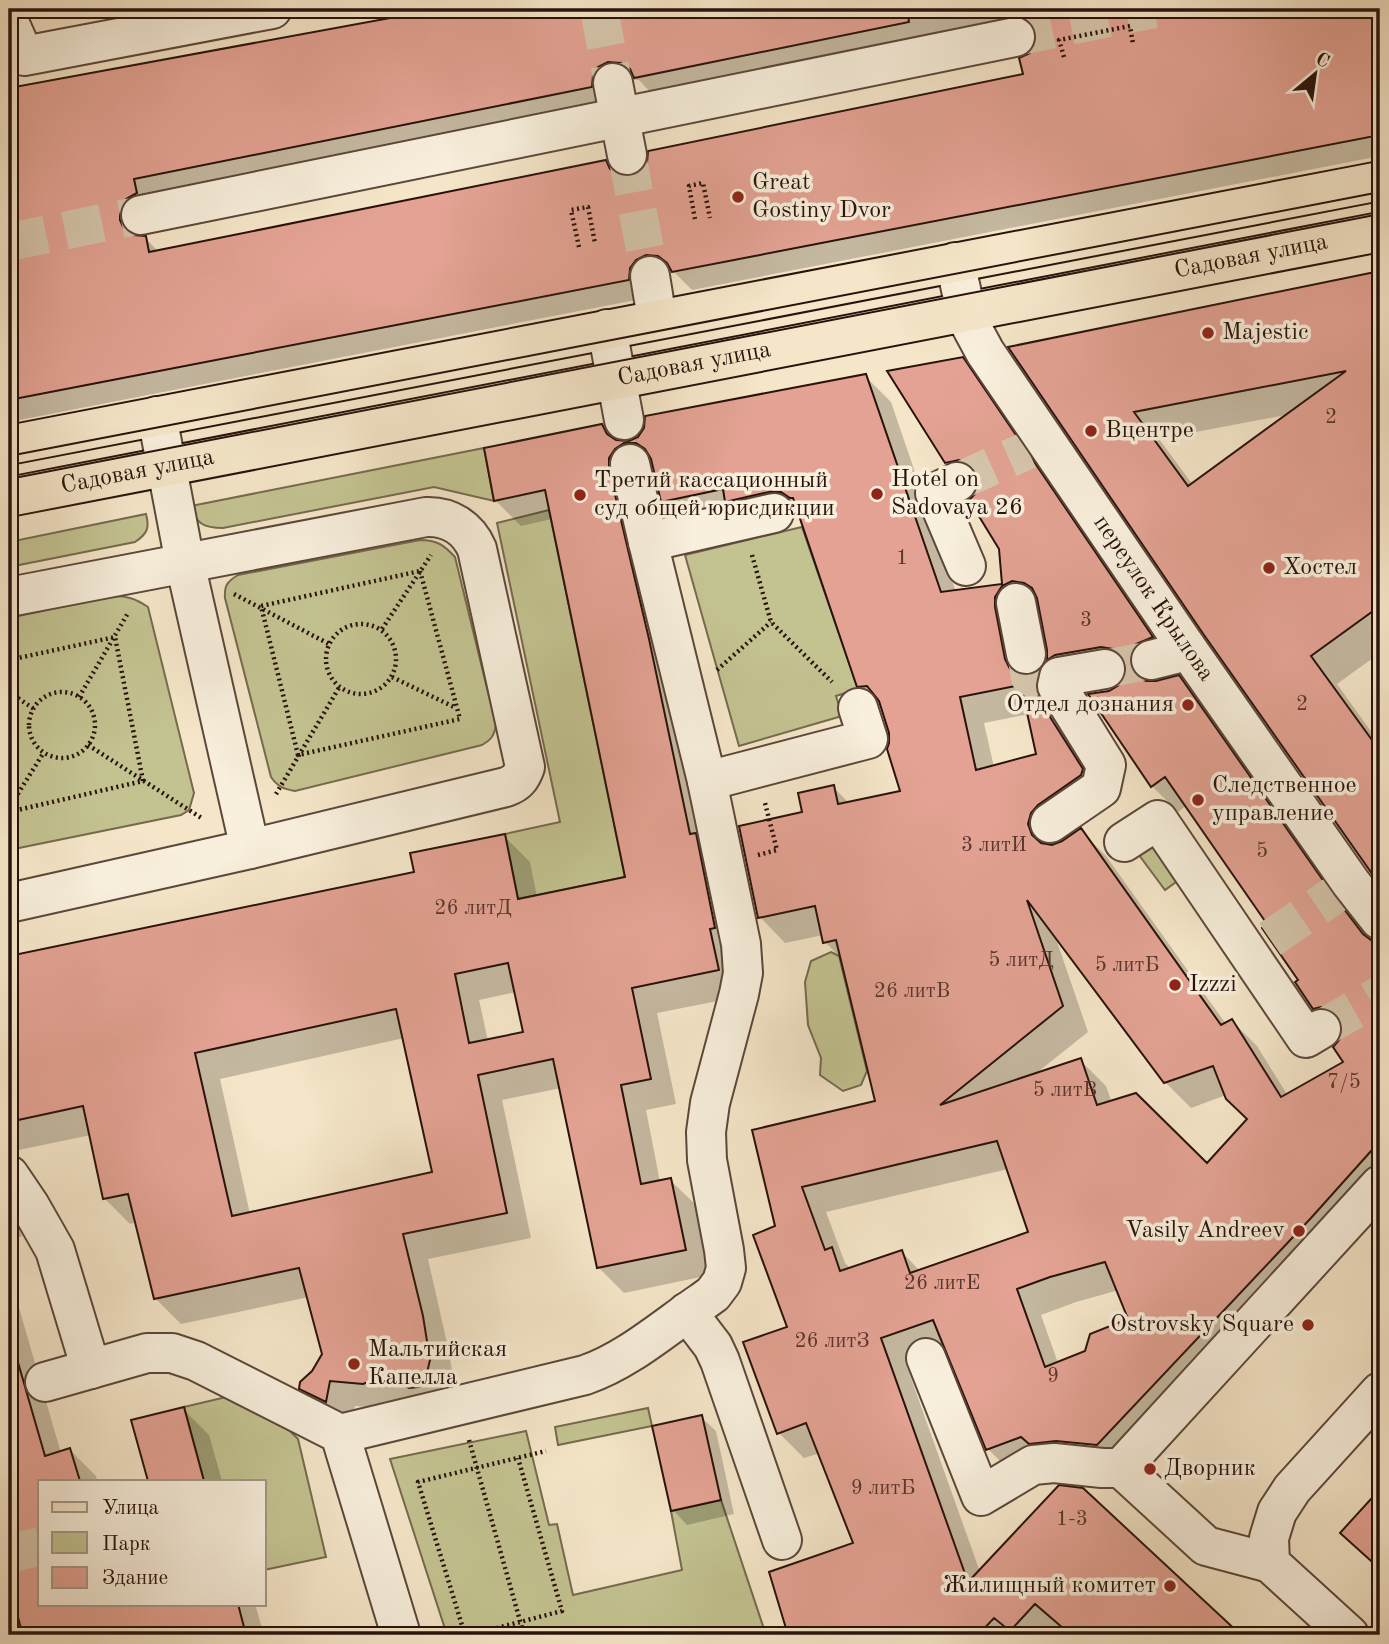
<svg xmlns="http://www.w3.org/2000/svg" width="1389" height="1644" viewBox="0 0 1389 1644" font-family="'Old Standard TT',serif">
<rect width="100%" height="100%" fill="#f5e6c9"/>
<filter id="stains"><feTurbulence type="fractalNoise" baseFrequency=".00286" numOctaves="4"/><feColorMatrix values="0 0 0 0 .2 0 0 0 0 .09 0 0 0 0 .02 0 0 0 .5 -.17"/></filter>
<radialGradient id="worn" r=".72"><stop offset=".6" stop-color="#630" stop-opacity="0"/><stop offset="1" stop-color="#630" stop-opacity=".3"/></radialGradient>
<path fill="#c3c391" stroke="#766a4e" stroke-width="2" d="M484,448L494,501L434,487L223,528C204,528 196,524 191,506Z
M549,510L625,877L518,899L505,834L560,822L497,523Z
M146,514C150,528 147,534 135,542L9,567V542Z
M802,527L858,689L836,696L842,716L739,746L685,555Z
M420,540C437,540 444,545 455,557L496,725C494,736 491,740 482,745L295,791C283,789 277,786 271,777L225,598C224,585 228,581 238,575Z
M113,596C128,596 136,599 148,607L194,793L189,810L181,815L9,850V618Z
M1158,834L1187,874L1165,890L1136,851Z
M831,952L839,956L867,1071L861,1085L843,1091L820,1075L821,1058L808,1025L805,982L811,961Z
M226,1397L288,1429L298,1439L326,1557L264,1570V1481H204L184,1407Z
M648,1408L652,1426L558,1445L555,1427Z
M526,1431L549,1525L557,1524L573,1595L682,1570L671,1511L721,1500L766,1635H447L390,1459Z"/>
<path fill="#0003" fill-rule="evenodd" d="M449,9H1380V156L692,290L675,273L665,272L646,298L9,422V90ZM1031,33L1038,34V44L1031,54L1025,76L632,178L621,177L605,161L159,252L145,238H138V226L609,105L627,79L639,80L654,96Z
M1380,272V653L1337,684L1380,744V881L1011,348ZM1291,414L1193,485L1159,439Z
M962,358L988,384L1177,663L1162,669L1155,679V683L1179,677L1205,703L1358,923L1380,951V1195L1123,1470L1013,1474L988,1449L947,1349L906,1364L980,1572L1082,1490L1239,1635H790L771,1573L855,1544L820,1453L804,1458L779,1433L789,1328L778,1228L755,1132L877,1103L843,960L825,942L823,935L785,943L760,917L804,813L833,787L849,803L902,792L891,733L884,711L858,686L801,517L753,526H688L663,501L655,468H651L641,473L743,996L657,1013L676,1104L646,1110L660,1182L670,1180L696,1205L710,1275L624,1293L598,1267L561,1088L502,1100L531,1238L428,1259L447,1343L455,1386L450,1406L389,1409L355,1406L351,1426L327,1414L301,1388L323,1354L309,1297L181,1324L155,1298L137,1222L130,1224L104,1198L91,1135L9,1152V1013L18,1011L9,967V958L416,874L504,836L530,862L537,897L627,879L552,519L521,526L495,500L602,426L618,442L629,443L639,438L865,376L891,402L956,592L1003,585L1001,548L977,494L980,487L973,488L947,462ZM1039,606L1049,659L1074,684L1081,680L1128,672L1127,676L1121,687L1109,692L1152,786L1178,812L1187,805L1270,925L1314,1008L1340,1034L1344,1033L1345,1063L1288,1096L1257,1046L1232,1021L1226,1024L1106,856L1081,831L1054,846L1056,839L1108,796L1063,699L1037,674L1028,677L1019,633L1028,611ZM1029,714L1038,755L994,767L984,723ZM1055,936L1165,1082L1191,1108L1226,1095L1249,1119L1207,1165L1112,1103L1106,1086L1080,1060L1034,1075L1088,1032ZM516,992L525,1033L488,1041L479,1000ZM404,1038L434,1173L250,1214L220,1079ZM1008,1169L1030,1233L920,1271L902,1252L851,1269L845,1263L826,1212ZM1119,1290L1131,1320L1086,1353L1058,1363L1041,1315L1076,1302Z
M9,1184L12,1204L22,1236L9,1241Z
M9,1273L61,1453L70,1450L96,1476L97,1481H40V1604H255L264,1635H24L9,1580Z
M183,1409L209,1435L222,1481H150L133,1421Z
M701,1417L716,1431L734,1514L687,1525L673,1510Z"/>
<path fill="#e3a293" stroke="#29120b" stroke-width="2" fill-rule="evenodd" d="M439,9H907L909,22L634,78L630,69L621,63L608,62L598,67L593,75L592,87L134,179L137,193L126,199L120,209V220L124,229L133,235L146,236L149,252L606,160L610,169L619,175L632,176L642,171L647,163L648,151L1023,74L1019,58L1030,53L1036,43V33L1031,22L1021,16H1011L1009,9H1167L1168,16L1225,9H1380V135L672,272L667,263L658,256L646,255L636,260L630,268L629,280L9,400V88Z
M1380,271V606L1311,656L1380,751V885L1204,635L1008,347ZM1346,371L1188,486L1134,412Z
M963,357L1153,637L1136,644L1130,653V665L1135,675L1146,681H1156L1179,675L1334,896L1363,934L1371,940L1380,941V1141L1311,1218L1097,1445L1056,1441L1029,1444L1021,1437L986,1450L933,1320L881,1338L968,1582L1059,1485L1083,1488L1241,1635H1071L1035,1604L1010,1631L994,1618L978,1635H788L769,1572L853,1543L806,1423L777,1434L743,1342L787,1327L753,1235L775,1226L752,1130L875,1101L836,940L823,943L815,906L758,918L739,826L802,812L798,793L834,785L838,804L900,791L887,749L889,743V733L879,701L867,686L857,687L793,498H790L781,492H769L725,502L723,489L661,502L651,459L645,449L636,443H624L615,449L609,458V469L649,639L690,834L696,833L715,928L710,929L719,970L632,988L651,1079L621,1085L641,1184L671,1178L686,1250L597,1268L553,1059L478,1075L507,1213L403,1234L423,1316L430,1360L425,1381L418,1387L409,1388L387,1375L363,1384L330,1381L326,1402L299,1389L300,1382L312,1371L322,1354L299,1268L154,1299L128,1194L103,1199L83,1106L9,1122V1011L16,1010L9,975V956L414,872L410,853L505,834L518,899L625,877L545,490L494,501L484,448L602,424L607,434L616,440L629,441L638,437L644,428L645,416L866,374L941,592L1002,584L999,549L969,500L976,493L979,484L976,472L970,464L959,460L945,463L887,371ZM1012,581L1024,583L1032,588L1037,598L1047,650V660L1055,655L1101,647L1113,649L1122,656L1127,666L1126,676L1119,685L1109,691L1088,694L1151,787L1165,777L1267,924L1262,928L1298,980L1295,982L1313,1009L1321,1007L1331,1010L1339,1017L1343,1029L1340,1039L1333,1047L1343,1062L1281,1097L1232,1019L1221,1025L1081,828L1062,841L1052,845L1041,843L1032,835L1028,824L1031,813L1038,805L1081,775L1083,769L1038,698L1036,682L1038,672L1030,676L1018,674L1010,669L1005,659L995,607V597L1002,586ZM1021,685L1036,754L976,770L960,697ZM1027,900L1164,1083L1213,1066L1226,1099L1247,1119L1207,1163L1136,1093L1097,1105L1081,1058L940,1105L1063,1006ZM508,963L523,1032L469,1043L455,974ZM396,1009L432,1172L232,1216L195,1053ZM997,1141L1028,1232L910,1273L902,1250L840,1271L832,1247L825,1250L802,1187ZM1105,1262L1128,1319L1090,1334L1085,1351L1045,1367L1017,1289L1050,1277Z
M17,1359L45,1456L70,1448L80,1481H40V1604H238L246,1635H23L9,1586V1360Z
M184,1407L204,1481H148L131,1420Z
M702,1415L721,1500L671,1511L652,1426Z
M1380,1489V1569L1340,1533Z"/>
<g fill="none" stroke-linecap="round" stroke-linejoin="round">
<path stroke="#d6c6ac" stroke-width="38" stroke-dasharray="38 19" stroke-linecap="butt" d="M599,9L613,83
M1015,37L1154,9
M627,155L650,276
M9,242L141,215
M957,482L1028,450
M1026,654L1030,677L1043,682
M1105,669L1151,660
M1270,939L1337,893
M1321,1029L1380,995
M9,1554L40,1546"/>
<defs>
<g id="minor">
<path d="M9,22L24,56L272,9"/>
<path d="M613,83L627,155"/>
<path d="M141,215L1015,37"/>
<path id="s1" d="M955,262L966,312L971,326L985,352L1186,647L1351,883L1380,920"/>
<path d="M650,276L657,319"/>
<path d="M607,329L624,420"/>
<path d="M157,416L185,563L250,849"/>
<path d="M630,464L648,542L707,781L868,739L858,708"/>
<path d="M957,482L935,493L966,566"/>
<path d="M648,542L774,513"/>
<path d="M9,597L426,517C449,516 468,528 477,549L525,767C521,778 517,783 506,787L250,849L9,903"/>
<path d="M1016,603L1026,654"/>
<path d="M1151,660L1175,654L1186,647"/>
<path d="M1050,823L1101,788L1106,765L1057,686L1059,677L1105,669"/>
<path d="M1124,842L1158,820L1306,1038L1321,1029"/>
<path d="M9,1175L30,1206L55,1250L91,1369"/>
<path d="M687,1312L713,1346L720,1361L782,1540"/>
<path d="M926,1358L981,1496L1033,1465L1054,1463L1102,1468H1121"/>
<path d="M45,1382L147,1353H172L196,1361L340,1434L401,1635"/>
<path d="M340,1434L585,1375C628,1360 664,1328 702,1302L713,1294L722,1282L726,1268L724,1250L707,1160L706,1132L710,1103L739,994L743,973L741,944L707,781"/>
<path d="M1270,1563L1206,1546L1121,1468L1380,1185"/>
<path d="M1349,1635L1270,1563L1269,1538L1277,1512L1292,1489L1380,1392"/>
</g>
<g id="major">
<path d="M9,445L1380,181"/>
<path id="s2" d="M9,497L1380,232"/>
</g>
</defs>
<use href="#minor" stroke="#5c473a" stroke-width="42"/>
<use href="#major" stroke="#29120b" stroke-width="42"/>
<path stroke="#29120b" stroke-width="4.5" stroke-dasharray="2 3.5" stroke-linecap="butt" d="M1064,57L1059,40L1130,26L1133,44
M695,219L689,186L703,183L710,218
M579,247L571,210L588,207L595,243
M752,555L771,622L832,682
M420,571L460,719L298,755L261,606Z
M234,594L329,644
M326 659a35 35 0 1 1 70 0a35 35 0 1 1-70 0Z
M382,629L431,555
M9,660L115,637L143,781L9,812
M717,670L771,622
M392,677L456,708
M9,692L34,709
M29 725a33 33 0 1 1 66 0a33 33 0 1 1-66 0Z
M79,697L128,613
M88,745L203,819
M276,794L340,686
M9,808L44,752
M758,855L777,850L765,803
M469,1440L524,1635
M465,1635L418,1482L546,1451
M470,1635L562,1611L518,1458"/>
<use href="#minor" stroke="#f8efdc" stroke-width="38"/>
<use href="#major" stroke="#f5e6c9" stroke-width="38"/>
<path stroke="#29120b" stroke-width="2" d="M9,456L1380,192
M9,479L1380,214"/>
</g>
<g fill="#8f2418" stroke="#f8efdc" stroke-width="2.5">
<circle cx="738" cy="197" r="7"/>
<circle cx="1208" cy="333" r="7"/>
<circle cx="1091" cy="431" r="7"/>
<circle cx="877" cy="494" r="7"/>
<circle cx="580" cy="495" r="7"/>
<circle cx="1269" cy="568" r="7"/>
<circle cx="1188" cy="705" r="7"/>
<circle cx="1198" cy="800" r="7"/>
<circle cx="1175" cy="985" r="7"/>
<circle cx="1299" cy="1231" r="7"/>
<circle cx="1308" cy="1325" r="7"/>
<circle cx="354" cy="1364" r="7"/>
<circle cx="1150" cy="1469" r="7"/>
<circle cx="1170" cy="1586" r="7"/>
</g>
<g text-anchor="middle" dominant-baseline="central" stroke-width="7" stroke-linejoin="round" paint-order="stroke">
<g font-size="21" fill="#58362d">
<text x="1331" y="417">2</text>
<text x="902" y="558">1</text>
<text x="1086" y="620">3</text>
<text x="1302" y="704">2</text>
<text x="994" y="845">3 литИ</text>
<text x="1262" y="851">5</text>
<text x="473" y="908">26 литД</text>
<text x="1021" y="960">5 литД</text>
<text x="1127" y="965">5 литБ</text>
<text x="912" y="991">26 литВ</text>
<text x="1344" y="1082">7/5</text>
<text x="1065" y="1090">5 литВ</text>
<text x="942" y="1283">26 литЕ</text>
<text x="832" y="1341">26 литЗ</text>
<text x="1053" y="1376">9</text>
<text x="883" y="1488">9 литБ</text>
<text x="1072" y="1519">1-3</text>
</g>
<g font-size="24" fill="#29120b" stroke="#f8efdc" text-anchor="start">
<text x="752" y="183">Great<tspan x="752" dy="28">Gostiny Dvor</tspan></text>
<text x="1222" y="333">Majestic</text>
<text x="1105" y="431">Вцентре</text>
<text x="891" y="480">Hotel on<tspan x="891" dy="28">Sadovaya 26</tspan></text>
<text x="594" y="481">Третий кассационный<tspan x="594" dy="28">суд общей юрисдикции</tspan></text>
<text x="1283" y="568">Хостел</text>
<text x="1174" y="705" text-anchor="end">Отдел дознания</text>
<text x="1212" y="786">Следственное<tspan x="1212" dy="28">управление</tspan></text>
<text x="1189" y="985">Izzzi</text>
<text x="1285" y="1231" text-anchor="end">Vasily Andreev</text>
<text x="1294" y="1325" text-anchor="end">Ostrovsky Square</text>
<text x="368" y="1350">Мальтийская<tspan x="368" dy="28">Капелла</tspan></text>
<text x="1164" y="1469">Дворник</text>
<text x="1156" y="1586" text-anchor="end">Жилищный комитет</text>
</g>
<g font-size="24" fill="#29120b" stroke="#f8efdc">
<text stroke="none"><textPath href="#s2" startOffset="1265">Садовая улица</textPath></text>
<text stroke="none"><textPath href="#s2" startOffset="698">Садовая улица</textPath></text>
<text stroke="none"><textPath href="#s2" startOffset="131">Садовая улица</textPath></text>
<text stroke="none"><textPath href="#s1" startOffset="394">переулок Крылова</textPath></text>
</g>
</g>
<rect width="1389" height="1644" fill="none" stroke="#f5e6c9" stroke-width="35"/>
<rect x="10" y="10" width="1368" height="1623" fill="none" stroke="#29120b" stroke-width="3.5"/>
<rect x="18" y="18" width="1354" height="1609" fill="none" stroke="#29120b" stroke-width="2"/>
<rect x="38" y="1480" width="228" height="126" fill="#f8efdc" stroke="#a59788" stroke-width="2"/>
<rect x="52" y="1502" width="35" height="10" fill="#f5e6c9" stroke="#a59788" stroke-width="2"/>
<text x="102" y="1514" font-size="21" fill="#29120b">Улица</text>
<rect x="52" y="1532" width="35" height="21" fill="#c3c391" stroke="#a59788" stroke-width="2"/>
<text x="102" y="1550" font-size="21" fill="#29120b">Парк</text>
<rect x="52" y="1567" width="35" height="21" fill="#e3a293" stroke="#a59788" stroke-width="2"/>
<text x="102" y="1584" font-size="21" fill="#29120b">Здание</text>
<g transform="translate(1315 74) rotate(29)" stroke="#f8efdc" stroke-width="5" paint-order="stroke">
<path d="M0-5L12 26L0 18L-12 26Z" fill="#29120b"/>
<text y="-10" font-size="19" font-weight="bold" text-anchor="middle" fill="#29120b">С</text>
</g>
<rect width="100%" height="100%" filter="url(#stains)"/>
<rect width="100%" height="100%" fill="url(#worn)"/>
</svg>
